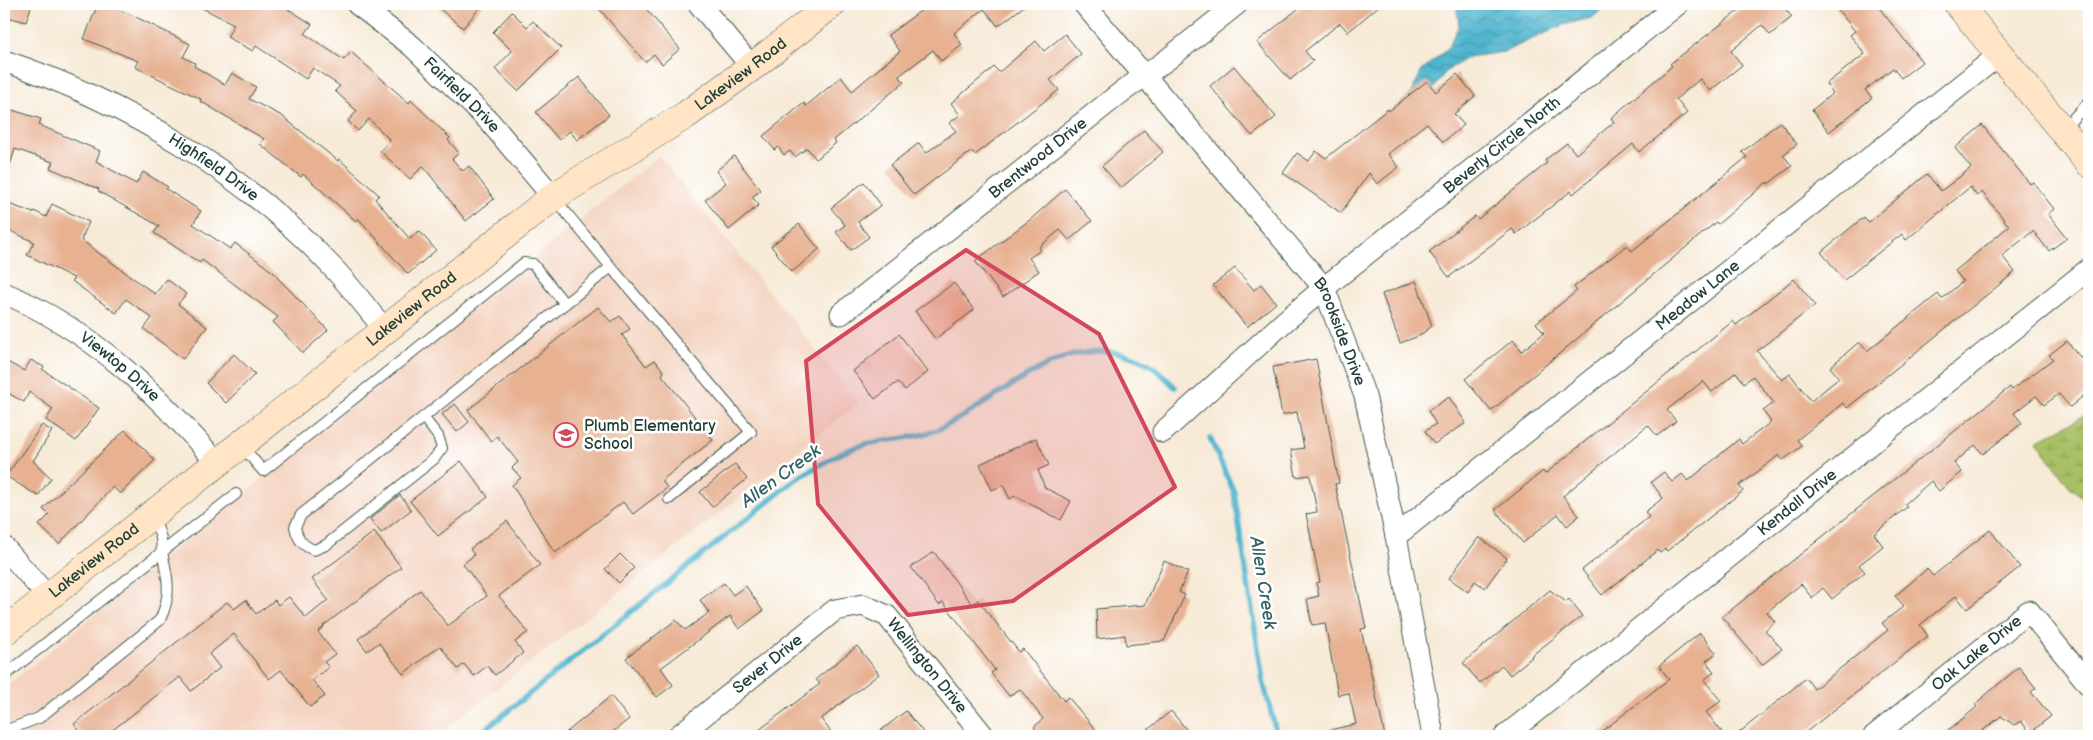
<svg xmlns="http://www.w3.org/2000/svg" width="2093" height="740" viewBox="0 0 2093 740" font-family="'Balsamiq Sans',sans-serif">
<defs>
<pattern id="wetland-marsh" width="20" height="14" patternUnits="userSpaceOnUse" patternTransform="scale(1.25)"><rect width="20" height="14" fill="#a9c065"/><path d="M1 5h8M5 5V1M11 12h8M15 12V8" fill="none" stroke="#899d54"/></pattern>
<pattern id="water-waves" width="16" height="10" patternUnits="userSpaceOnUse" patternTransform="scale(1.25)"><rect width="16" height="10" fill="#50b5cf"/><path d="M0 5q4-4 8 0t8 0" fill="none" stroke="#4294a9"/></pattern>
</defs>
<rect width="100%" height="100%" fill="#fff"/>
<filter id="ink" filterUnits="userSpaceOnUse"><feTurbulence type="fractalNoise" baseFrequency=".02" numOctaves="2"/><feDisplacementMap in="SourceGraphic" scale="10" xChannelSelector="R" yChannelSelector="G"/><feConvolveMatrix kernelMatrix="1 2 1 2 8 2 1 2 1" color-interpolation-filters="sRGB"/></filter>
<filter id="wash" filterUnits="userSpaceOnUse"><feTurbulence type="fractalNoise" baseFrequency=".0096" numOctaves="4" result="noise"/><feDisplacementMap in="SourceGraphic" scale="20" xChannelSelector="R" yChannelSelector="G"/><feGaussianBlur stdDeviation="1.12" result="paint"/><feColorMatrix in="noise" values="0 0 0 0 0 0 0 0 0 0 0 0 0 0 0 0 0 1.4 0 .05"/><feComposite in="paint" operator="in"/></filter>
<g filter="url(#wash)">
<rect width="100%" height="100%" fill="#f7ead7"/>
<path fill="#f4d3c0" d="M659,156L859,403L437,736H4V688Z"/>
<path fill="url(#wetland-marsh)" stroke="#647e4c" d="M2089,413V503L2069,486L2037,441Z"/>
<path fill="url(#water-waves)" stroke="#387982" d="M1456,4H1609L1592,18L1563,25L1504,52L1468,57L1445,72L1423,105L1410,95L1422,70L1447,49L1459,25Z"/>
<g fill="none" stroke-linecap="round" stroke-linejoin="round">
<path stroke="#50b5cf" stroke-width="5.5" d="M1210,438L1234,492L1263,681L1277,736
M477,736L795,480C818,466 840,451 866,444C889,439 914,439 937,430C1004,401 1069,320 1149,364C1159,370 1167,380 1175,387"/>
</g>
<g id="blocks">
<path fill="#e7b192" d="M4,4H32L26,22L4,16Z
M98,4H105L134,16L190,44L183,57L195,63L194,66L225,85L232,73L256,87L249,99L282,116L338,161L339,159L379,195L375,199L410,239L419,231L436,250L408,274L358,218L356,221L303,174L301,177L260,144L264,139L200,101L201,99L135,67L138,61L84,39Z
M194,4H280L312,24L305,34L344,60L351,52L409,103L411,100L450,138L448,140L459,153L452,159L463,171L469,166L494,199L466,221L423,166L410,179L380,151L390,140L369,119L358,131L348,121L357,111L335,91L340,86L313,68L306,79L256,46L253,51L227,37L234,24Z
M434,4H483L463,28Z
M595,4H642L680,49L662,64L654,54L645,62Z
M930,4H1027L998,26L984,9L954,33L962,45L941,61L933,50L899,76L904,82L834,140L836,143L816,159L807,148L795,157L790,151L784,155L778,147L775,150L763,136L804,103L806,106L841,77L852,91L900,51L888,35Z
M1304,4H1381L1348,32L1340,23L1305,51L1313,61L1290,80L1257,42Z
M1747,4H1781L1792,17L1770,35L1762,25L1731,51L1742,65L1710,91L1700,79L1676,99L1687,113L1639,152L1633,144L1573,194L1571,191L1516,234L1512,229L1449,277L1429,252L1475,216L1478,219L1547,163L1545,160L1567,143L1576,154L1614,122L1611,118L1672,66L1670,64Z
M1833,4H1876L1922,62L1901,78L1893,68L1865,90L1872,98L1829,132L1812,110L1833,93L1826,84L1865,54L1850,35L1855,31Z
M512,12L527,27L533,21L561,48L518,91L495,69L512,51L493,32Z
M1065,34L1081,54L1050,80L1059,90L975,155L972,151L914,195L890,165L919,143L926,153L956,131L949,123L960,115L951,103L994,67L999,72L1036,41L1044,51Z
M1234,66L1276,117L1252,136L1210,86Z
M1457,74L1475,96L1454,114L1464,125L1443,142L1427,123L1388,154L1399,167L1377,184L1369,173L1341,213L1283,173L1297,153L1309,161L1316,151L1326,158L1388,109L1389,111L1427,81L1436,92Z
M579,77L609,115L577,140L570,131L559,140L536,112Z
M12,110L41,119L39,125L100,151L96,161L136,184L143,172L168,187L166,189L201,211L193,224L230,249L235,243L278,276L277,277L328,330L303,353L273,322L278,317L202,260L200,263L154,233L159,226L98,191L99,189L50,168L53,162L15,149L7,175L4,174V120L8,121Z
M1780,122L1797,144L1783,155L1792,166L1768,184L1767,182L1718,224L1716,222L1491,411L1465,379L1513,340L1522,351L1544,333L1536,323L1577,291L1574,287L1627,245L1632,251L1747,157L1742,152Z
M1982,125L2030,184L2033,182L2054,209L2048,214L2067,238L2049,251L2033,231L2002,256L2015,272L1847,408L1843,403L1797,440L1802,446L1783,460L1779,455L1739,486L1743,491L1667,551L1665,549L1660,553L1658,550L1602,595L1582,570L1649,517L1645,512L1663,498L1651,482L1664,472L1672,482L1682,474L1688,481L1739,439L1742,444L1771,422L1763,411L1774,403L1753,376L1744,383L1736,372L1712,392L1703,381L1667,410L1676,421L1657,436L1648,425L1563,496L1579,516L1567,526L1558,514L1523,543L1495,510L1543,471L1545,474L1733,321L1736,325L1794,279L1815,305L1757,351L1782,380L1790,374L1811,401L1839,378L1830,367L1859,342L1867,351L1938,294L1942,299L1963,281L1955,271L2009,226L1982,192L1977,196L1970,187L1906,240L1902,234L1844,280L1821,252L1864,217L1869,222L1927,174L1941,191L1971,168L1955,148Z
M1144,130L1163,152L1121,188L1102,166Z
M734,156L761,190L752,197L759,205L729,230L705,200L726,183L716,171Z
M864,182L881,205L858,222L869,237L851,250L836,232L845,225L831,208Z
M1065,189L1092,221L1069,240L1060,230L1039,247L1041,250L1029,258L1039,271L1003,297L975,261L1031,219Z
M4,202L33,213L34,211L46,217L52,204L89,222L81,240L155,294L167,279L186,294L178,304L207,327L183,359L144,329L152,318L126,299L116,313L72,281L74,278L27,255L34,242L4,228Z
M799,224L819,249L792,272L771,246Z
M1235,268L1254,290L1261,284L1276,303L1247,327L1213,285Z
M1416,281L1432,326L1419,336L1400,343L1382,294Z
M954,283L974,310L935,339L915,311Z
M598,307L611,322L620,316L630,329L622,335L646,366L655,360L664,372L662,375L713,440L662,480L667,488L633,514L623,502L555,553L512,485L521,478L512,468L518,462L497,436L491,441L468,410Z
M899,334L928,372L905,390L898,382L875,399L853,371Z
M2067,341L2089,368V391L2070,407L2059,394L2044,405L2036,396L2014,413L2022,423L1983,454L1975,445L1954,463L1962,472L1939,491L1931,481L1905,504L1907,507L1874,534L1883,546L1859,565L1865,572L1832,599L1823,588L1812,598L1801,584L1767,612L1775,622L1765,630L1782,649L1762,665L1722,617L2010,387L2012,390L2053,359L2049,355Z
M234,354L255,374L226,403L206,383Z
M1316,359L1339,483L1335,484L1366,628L1361,629L1385,736H1330L1329,730L1356,724L1349,693L1338,695L1325,623L1312,625L1307,599L1319,596L1316,583L1320,582L1306,514L1317,512L1310,475L1296,477L1291,450L1304,448L1297,412L1282,415L1273,367Z
M4,360L24,371L31,360L44,367L42,369L99,408L76,441L46,420L53,409L29,392L24,402L4,391Z
M1449,397L1466,423L1434,444L1425,431L1436,424L1428,411Z
M455,404L469,422L457,432L442,414Z
M42,425L52,431L33,461L51,478L38,496L6,476Z
M125,430L155,460L120,494L113,487L59,544L39,525L49,515L43,509Z
M1036,438L1049,465L1038,470L1045,488L1071,501L1061,520L1015,496L1010,499L1003,485L992,490L980,464Z
M461,461L488,497L438,536L410,501Z
M735,464L747,479L712,507L700,492Z
M400,495L411,510L381,533L370,519Z
M507,521L540,565L499,596L528,632L515,642L523,653L495,675L487,666L474,676L464,664L458,669L440,646L403,674L379,643L367,651L358,639L420,590L448,626L487,596L463,564L474,555L470,549Z
M1990,530L2020,567L1967,609L1956,596L1920,625L1928,636L1801,736H1735L1806,678L1814,689L1836,672L1888,630L1882,623L1904,606L1895,596L1927,569L1933,576Z
M374,532L401,567L323,626L324,627L318,632L335,654L324,662L329,667L312,680L325,696L310,707L281,670L269,679L234,634L209,654L220,668L191,691L180,677L105,736H84L74,724L227,602L234,609L246,600L256,614L275,600L278,605L289,597L306,618L328,600L312,579Z
M1479,537L1507,558L1485,588L1475,581L1468,592L1449,578Z
M934,552L972,604L978,600L1019,652L1023,649L1064,701L1068,697L1101,736H1041L1034,727L1043,719L1020,689L1009,696L991,673L995,670L943,602L939,605L911,567Z
M620,554L634,568L619,583L605,569Z
M1164,561L1188,572L1179,592L1185,595L1164,641L1126,645L1125,635L1097,639L1096,609L1145,605Z
M724,583L733,595L746,586L763,611L739,629L730,616L661,668L673,685L657,697L626,658L676,620L685,630L709,613L700,600Z
M1550,590L1566,602L1569,599L1582,616L1531,656L1532,657L1510,675L1502,665L1480,683L1463,663Z
M1700,633L1716,653L1706,661L1714,672L1704,680L1721,701L1706,712L1725,736H1596L1669,679L1659,666Z
M857,646L879,674L821,719L834,736H751L820,684L816,679Z
M2019,667L2036,688L2031,692L2051,716L2030,733L2021,721L2014,725L2001,716L1976,736H1941L1977,707L1975,704Z
M611,696L629,719L608,736H562Z
M906,711L926,736H874Z
M1171,711L1192,736H1140Z"/>
</g>
</g>
<g filter="url(#ink)">
<use href="#blocks" fill-opacity="0" stroke="#3f574c" stroke-width="1"/>
<g fill="none" stroke-linecap="round" stroke-linejoin="round">
<defs>
<path id="lane" d="M2063,129L2089,102
M611,267L751,432L669,499
M423,417L438,436L442,448L434,459L326,545L314,550C302,545 298,540 295,527L301,515C405,433 508,350 611,267L554,198
M241,445L263,471L524,263L533,264L565,304
M4,676L162,552L161,538L153,515
M4,731L39,718L160,620C172,594 168,579 162,552L236,494"/>
<g id="street">
<path id="s1" d="M357,4L412,46L489,121L553,197"/>
<path d="M699,4L752,67"/>
<path id="s2" d="M1084,4L1324,288L1365,396L1396,536L1433,736"/>
<path id="s3" d="M4,61C125,101 247,175 334,269C352,288 368,310 385,330"/>
<path id="s4" d="M4,293C90,329 157,393 217,463"/>
<path id="s5" d="M841,314L1119,94L1168,59L1237,4"/>
<path id="s6" d="M1163,432L1284,322L1324,288L1678,4"/>
<path id="s7" d="M1396,536L2000,54"/>
<path d="M4,547L48,597"/>
<path id="s8" d="M678,736L835,610L863,605L887,616L984,736"/>
<path id="s9" d="M1505,736L2089,269"/>
<path id="s10" d="M1874,736L2029,611L2089,685"/>
</g>
<g id="secondary">
<path d="M1958,4L2089,163"/>
<path id="s11" d="M4,632L553,197L686,115L752,67L832,4"/>
</g>
</defs>
<use href="#lane" stroke="#3f574c" stroke-width="12"/>
<use href="#street" stroke="#3f574c" stroke-width="23"/>
<use href="#secondary" stroke="#3f574c" stroke-width="29"/>
<use href="#lane" stroke="#fff" stroke-width="10"/>
<use href="#street" stroke="#fff" stroke-width="21"/>
<use href="#secondary" stroke="#ffe4c6" stroke-width="28"/>
</g>
</g>
<path fill="#d1495b" fill-opacity="0.2" stroke="#d1495b" stroke-width="4" stroke-linejoin="round" d="M966,250L1099,334L1175,487L1013,601L908,615L818,504L806,361Z"/>
<defs>
<symbol id="school-ring" viewBox="-11 -11 22 22"><circle r="9.5" fill="#fff" stroke="#d1495b" stroke-width="1.5"/><path d="M0-5L7-2L0 1L-7-2ZM-4 1L0 2.5L4 1V4Q0 6-4 4Z" fill="#d1495b"/></symbol>
</defs>
<g fill-rule="evenodd">
<use href="#school-ring" x="552" y="421" width="28" height="28"/>
</g>
<g text-anchor="middle" dominant-baseline="central" stroke-width="5" stroke-linejoin="round" paint-order="stroke">
<g font-size="16" fill="#1f3d34" stroke="#fff">
<text stroke="none"><textPath href="#s11" startOffset="925">Lakeview Road</textPath></text>
<text stroke="none"><textPath href="#s1" startOffset="139">Fairfield Drive</textPath></text>
<text stroke="none"><textPath href="#s6" startOffset="444">Beverly Circle North</textPath></text>
<text stroke="none"><textPath href="#s5" startOffset="251">Brentwood Drive</textPath></text>
<text stroke="none"><textPath href="#s3" startOffset="236">Highfield Drive</textPath></text>
<text stroke="none"><textPath href="#s7" startOffset="386">Meadow Lane</textPath></text>
<text stroke="none"><textPath href="#s11" startOffset="520">Lakeview Road</textPath></text>
<text stroke="none"><textPath href="#s2" startOffset="418">Brookside Drive</textPath></text>
<text stroke="none"><textPath href="#s4" startOffset="138">Viewtop Drive</textPath></text>
<text stroke="none"><textPath href="#s9" startOffset="374">Kendall Drive</textPath></text>
<text stroke="none"><textPath href="#s11" startOffset="115">Lakeview Road</textPath></text>
<text stroke="none"><textPath href="#s10" startOffset="132">Oak Lake Drive</textPath></text>
<text stroke="none"><textPath href="#s8" startOffset="115">Sever Drive</textPath></text>
<text stroke="none"><textPath href="#s8" startOffset="320">Wellington Drive</textPath></text>
</g>
<g font-size="16" fill="#1f3d34" stroke="#fff" text-anchor="start">
<text x="584" y="426">Plumb Elementary<tspan x="584" dy="18">School</tspan></text>
</g>
<g font-size="18" font-style="italic" fill="#2e6162" stroke="#fff">
<text transform="translate(781 476) rotate(-36)">Allen Creek</text>
<text transform="translate(1263 583) rotate(81)">Allen Creek</text>
</g>
</g>
<rect width="2093" height="740" fill="none" stroke="#fff" stroke-width="20"/>
</svg>
